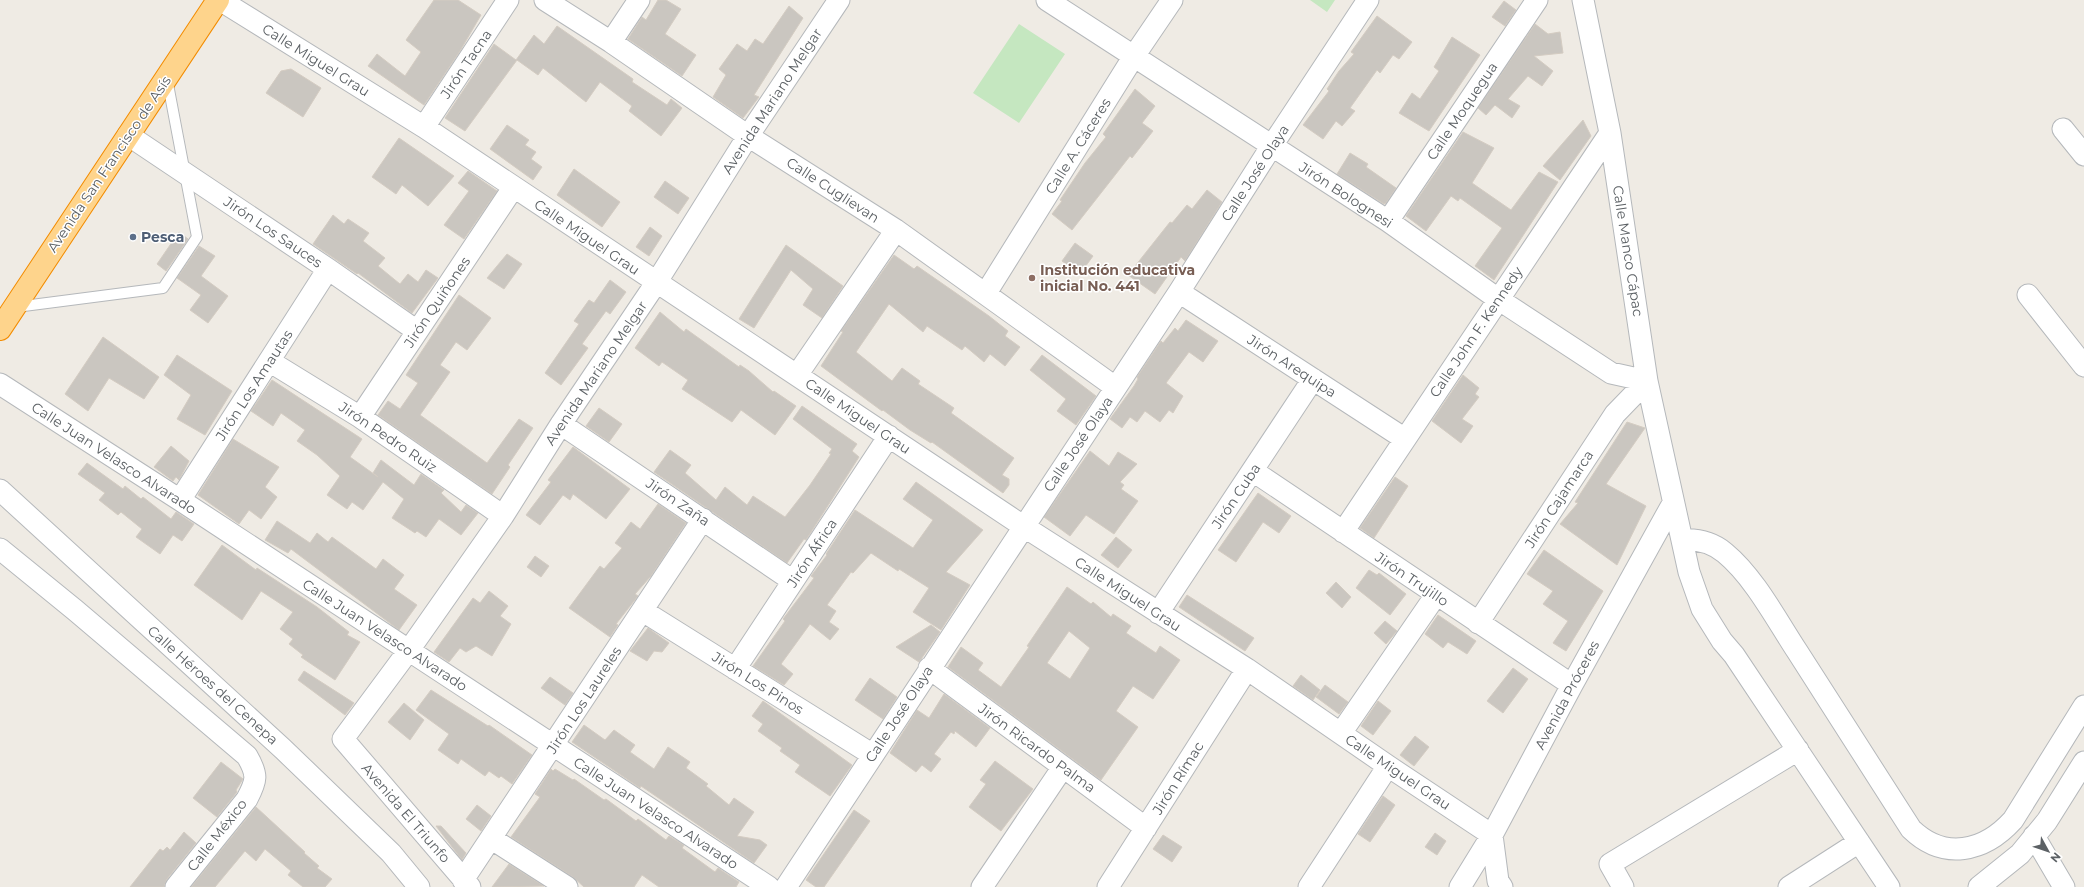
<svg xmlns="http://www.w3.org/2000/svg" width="2084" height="887" viewBox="0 0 2084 887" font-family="Montserrat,sans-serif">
<rect width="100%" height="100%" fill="#efebe4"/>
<path fill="#c5e7c0" d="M1310,0H1335L1327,12Z
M1019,24L1065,54L1019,123L973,93Z"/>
<path fill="#cac6c0" stroke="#d4ccc2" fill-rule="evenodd" d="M434,0H458L481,15L460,51L424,105L368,66L377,54L405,76L421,52L406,40Z
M658,0H666L681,9L665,34L696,55L682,76L628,39L642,17L646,20Z
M1504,1L1516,10L1505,26L1492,17Z
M789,6L803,18L754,95L759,97L743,118L713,97L726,75L719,69L737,44L747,51L755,39L763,44Z
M1377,16L1412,42L1399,59L1393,55L1380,73L1377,70L1350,108L1355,111L1342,126L1336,121L1323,139L1303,125L1329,91L1327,89L1339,71L1354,54L1351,52Z
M1535,24L1548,34L1560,32L1563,53L1534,56L1553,71L1542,86L1528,76L1508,99L1520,106L1512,118L1495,105L1486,115L1478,108Z
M557,26L633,79L632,82L667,105L671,99L682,108L661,136L629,111L632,106L600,82L586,102L543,68L538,75L517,60L465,131L445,118L494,44L516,60L534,35L544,44Z
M1452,37L1480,55L1429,131L1399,113L1412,93L1420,99L1439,71L1434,67Z
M291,69L321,88L303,117L266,93L281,71Z
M1135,89L1155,106L1142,123L1153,131L1132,158L1130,156L1072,230L1052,214L1062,201L1060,200L1085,163L1106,137L1103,134Z
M1583,120L1591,136L1560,180L1543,166Z
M507,125L529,140L525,145L536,152L531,159L542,167L533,180L490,149Z
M1463,132L1494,148L1472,183L1511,210L1539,172L1558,182L1494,280L1475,266L1502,228L1460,198L1458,201L1451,196L1426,231L1406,216Z
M399,138L454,176L428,206L402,185L396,194L372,177Z
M1350,153L1368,164L1366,167L1396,188L1386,203L1384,204L1337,174Z
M574,169L620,202L602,227L557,195Z
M468,171L497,191L464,239L444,225L469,191L458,183Z
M665,181L689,198L678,214L654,197Z
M1207,190L1222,202L1185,261L1181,257L1155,294L1128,275L1170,222L1172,223L1187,205L1192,209Z
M333,215L344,224L348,219L369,233L363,241L385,258L378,266L400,284L408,274L418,282L426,270L438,278L412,313L358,273L357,274L313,244Z
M650,227L662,236L649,256L636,247Z
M179,232L188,239L166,271L157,264Z
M1075,243L1093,256L1080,274L1062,261Z
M786,245L843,286L822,318L803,305L813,289L791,270L754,328L739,319Z
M199,246L215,256L201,276L228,296L208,323L190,310L201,295L177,278Z
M507,254L522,264L504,289L487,278Z
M894,255L914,269L917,266L989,316L1008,331L1005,336L1020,347L1005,366L990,354L984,362L965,346L962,350L927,326L923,332L889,304L856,352L892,381L902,368L920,381L918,384L954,408L951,413L1014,458L1002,475L1009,479V485L1003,493L932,442L931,443L910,430L883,410L882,411L821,366L843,332L841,331Z
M610,280L626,292L610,314L606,311L582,344L588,348L561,385L545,373L579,324L574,321L589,300L594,303Z
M459,295L491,318L467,350L456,342L440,365L450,372L420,415L487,463L519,419L533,428L508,465L510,467L492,494L378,415L388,401L400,409L418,383L406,375Z
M660,312L684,332L686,329L739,367L740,365L749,371L773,392L774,391L796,406L775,435L741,410L732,422L682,389L688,380L662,362L659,366L635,348Z
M1186,320L1218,341L1203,362L1189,352L1166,383L1183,396L1173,413L1169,410L1160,422L1145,411L1137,422L1130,417L1122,428L1110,419L1134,386L1138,379L1137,377L1161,341L1163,343L1175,328L1178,331Z
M103,337L159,377L144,399L109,378L88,411L65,394Z
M177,355L232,391L205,435L177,419L191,395L164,375Z
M1042,355L1096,396L1076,425L1057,411L1066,399L1030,370Z
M1463,375L1479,388L1475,394L1479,397L1462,419L1473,426L1461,443L1432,421Z
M272,380L362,439L350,457L378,477L373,473L381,460L414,485L421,474L444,490L441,493L461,512L466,505L478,513L461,535L439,519L426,537L417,531L415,533L392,518L404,499L383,482L363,510L352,502L347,509L327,495L340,476L317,455L297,441L305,430L281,413L273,426L251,411Z
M802,406L857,444L852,451L859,457L806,540L804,539L787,563L654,472L670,450L691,465L685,473L716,500L725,487L747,505L753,496L785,517L810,485L831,454L829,453L832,449L793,419Z
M599,408L622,424L609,442L586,426Z
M1627,422L1645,428L1606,484L1646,506L1617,565L1560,524L1578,503L1575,502Z
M233,439L279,467L265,487L277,497L261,519L249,510L239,524L198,495Z
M171,446L189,461L179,480L176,477L173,481L154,467Z
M573,447L630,489L606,519L573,494L570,500L563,495L540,525L526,515L551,482L548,480Z
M1090,451L1109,466L1118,452L1137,464L1120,482L1124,485L1121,489L1138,501L1114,534L1086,515L1070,536L1044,517Z
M87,463L123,489L125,486L141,499L143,497L171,519L176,512L194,524L182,541L173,535L160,554L136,537L142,529L121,512L118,515L99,500L105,493L78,474Z
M1395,477L1408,486L1374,538L1360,528Z
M916,482L983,530L946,572L970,585L941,630L913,612L929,588L899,569L898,571L871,553L853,573L851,572L827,605L836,611L829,622L839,629L830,640L810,624L781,664L793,674L784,685L753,666L785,621L783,619L814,578L811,576L827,555L826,554L855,510L913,548L933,520L903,499Z
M1258,493L1291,516L1279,533L1263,522L1236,562L1218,550Z
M658,504L686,523L651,576L635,594L638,596L616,624L618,625L610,637L569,608L600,566L604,569L622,548L615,543L631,522L640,529Z
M277,521L310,543L317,533L328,542L332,537L376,569L383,559L404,575L394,589L417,605L399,630L291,549L288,553L265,540Z
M1116,537L1132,550L1118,568L1101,555Z
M222,545L256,570L257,568L317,607L349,632L347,635L360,642L335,680L301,657L303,655L289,644L293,639L280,629L293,612L261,591L242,620L194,585Z
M1544,550L1603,591L1566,651L1553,643L1568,621L1543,604L1553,591L1527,574Z
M535,556L549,566L541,577L527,567Z
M1369,570L1377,575L1379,573L1406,594L1390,615L1356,588Z
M1336,582L1351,597L1342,608L1326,593Z
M1067,587L1091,604L1093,602L1111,617L1113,614L1131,626L1126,633L1156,653L1160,646L1180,660L1153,699L1133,686L1116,711L1138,727L1101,780L948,667L961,647L983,663L978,670L1001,687L1029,647L1027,646ZM1069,631L1090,648L1070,679L1047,663Z
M489,591L508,606L500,616L511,624L492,656L476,646L466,652L460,648L449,662L434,652L473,598L480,603Z
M1187,595L1254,638L1245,651L1179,607Z
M1438,615L1476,641L1467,654L1448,642L1443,648L1425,634Z
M1385,621L1397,631L1386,644L1374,633Z
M931,625L940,632L919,662L896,647Z
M648,628L669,643L662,652L654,651L647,661L630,651Z
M1513,668L1528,679L1503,713L1487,701Z
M304,671L354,703L345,715L298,680Z
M1301,675L1320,690L1313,700L1293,686Z
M550,677L573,693L565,705L541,688Z
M870,678L897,697L883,719L855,700Z
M1325,685L1348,702L1339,714L1316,697Z
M431,690L488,726L489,725L532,755L512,784L501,776L499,778L489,771L485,776L461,759L458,764L438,750L449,734L416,710Z
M944,694L990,728L976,747L955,731L954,734L951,732L934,754L941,759L931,772L922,765L916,772L890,753L917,710L929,718Z
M763,701L852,765L830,796L795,772L800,765L780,751L782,748L758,731L763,724L752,716Z
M1378,701L1391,711L1373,735L1361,726Z
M404,703L424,720L410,740L388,722Z
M584,725L605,740L614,730L635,745L630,752L654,769L668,747L690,762L686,768L708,784L706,786L729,805L734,798L754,812L737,836L760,840L767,845L754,863L641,786L640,788L618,773L572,742Z
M1415,736L1429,747L1414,766L1400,755Z
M995,761L1033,789L1001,831L969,807L986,784L980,780Z
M221,762L243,779L236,790L237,792L217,817L193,798Z
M551,769L553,771L555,769L573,780L574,779L604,800L606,799L636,821L638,819L666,840L669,836L684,845L682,848L715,872L718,868L739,882L736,887H659L642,875L634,887H584L573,877L511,837L540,797L535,794Z
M1383,796L1395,805L1370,842L1358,834Z
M477,805L491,816L481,831L466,819Z
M256,807L305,852L304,853L319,866L317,868L332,879L325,887H303L288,875L291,871L265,849L256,861L245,851L215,887H191Z
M854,810L870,821L824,887H816L806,880Z
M436,826H441L466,853L462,860Z
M184,832L196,843L167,879L164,887H130L160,849L163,851L167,847L170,850Z
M1435,833L1446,841L1437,855L1425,847Z
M1163,835L1182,847L1172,862L1153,849Z
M509,864L544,886L492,887Z"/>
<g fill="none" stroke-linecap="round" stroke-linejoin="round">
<defs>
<path id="lane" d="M16,307L163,288L197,237L167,79"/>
<path id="street" d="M220,0L424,127L1023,526L1247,669L1388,766L1492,835L1498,881L1502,887
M545,0L611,42L748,136L896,230L1115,387
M1047,0L1388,221L1498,299L1611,373L1647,381
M1583,0L1610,133L1647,381L1689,572L1702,609L1722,641L1734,655L1889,887
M611,42L639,0
M424,127L508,0
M2063,129L2084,155
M128,135L328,269L417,331
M1388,221L1537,0
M1179,292L1405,439
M986,293L1134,56L1172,0
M2028,295L2084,366
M269,361L360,417L503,516
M797,375L896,230
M0,384L180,500L769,887
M360,417L513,188
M561,424L793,581
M1253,471L1572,685
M0,490L283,749L391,853L419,887
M180,500L328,269
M1343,532L1610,133
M1683,540C1699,539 1713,543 1725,553C1754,577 1776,619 1797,651C1835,710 1873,770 1911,829C1944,861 1984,852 2013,820L2084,706
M0,549L75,610L247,756C258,775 257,780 247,799L176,887
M643,611L873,755
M1158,613L1313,379
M1478,623L1615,414L1647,381
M929,668L1146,828
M735,669L889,436
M1341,733L1436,595
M2034,836L2064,887
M492,839L567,887
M463,880L703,519
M470,887L343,739L409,650L503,516L561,424L656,283L748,136L839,0
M786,887L1179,292L1271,147L1368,0
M982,887L1063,767
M1108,887L1247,669
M1309,887L1388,766
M1460,887L1492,835L1572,685L1673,503
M1623,887L1610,864L1798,750
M1789,887L1859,842
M1979,887L2020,854L2047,821L2084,762"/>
<path id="highway" d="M0,329L218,0"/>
</defs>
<use href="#lane" stroke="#b5b8bb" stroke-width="12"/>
<use href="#street" stroke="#b5b8bb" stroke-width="23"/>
<use href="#highway" stroke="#f38c00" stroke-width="24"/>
<use href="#lane" stroke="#fff" stroke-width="10"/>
<use href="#street" stroke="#fff" stroke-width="21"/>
<use href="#highway" stroke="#fed48c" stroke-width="22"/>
</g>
<circle fill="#5c6f8a" stroke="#fff" stroke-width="1.5" cx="133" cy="237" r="4"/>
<circle fill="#8d6e63" stroke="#fff" stroke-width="1.5" cx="1032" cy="278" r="4"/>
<g text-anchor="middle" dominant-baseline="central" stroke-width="3" stroke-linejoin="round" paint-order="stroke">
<g font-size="14" fill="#5c6165" stroke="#fff">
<text transform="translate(316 60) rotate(32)">Calle Miguel Grau</text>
<text transform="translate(466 64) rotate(-56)">Jirón Tacna</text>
<text transform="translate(772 101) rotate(-57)">Avenida Mariano Melgar</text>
<text transform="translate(1462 111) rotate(-56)">Calle Moquegua</text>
<text transform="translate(1078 146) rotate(-58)">Calle A. Cáceres</text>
<text transform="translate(109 164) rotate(-56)">Avenida San Francisco de Asís</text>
<text transform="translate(1255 173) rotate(-57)">Calle José Olaya</text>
<text transform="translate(833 190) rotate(33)">Calle Cuglievan</text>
<text transform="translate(1346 195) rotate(33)">Jirón Bolognesi</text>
<text transform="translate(273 232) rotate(34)">Jirón Los Sauces</text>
<text transform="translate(587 237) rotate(34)">Calle Miguel Grau</text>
<text transform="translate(1628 251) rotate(81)">Calle Manco Cápac</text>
<text transform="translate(437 302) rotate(-56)">Jirón Quiñones</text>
<text transform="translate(1476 332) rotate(-56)">Calle John F. Kennedy</text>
<text transform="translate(1292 366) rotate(33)">Jirón Arequipa</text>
<text transform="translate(596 373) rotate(-56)">Avenida Mariano Melgar</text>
<text transform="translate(254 385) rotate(-57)">Jirón Los Amautas</text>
<text transform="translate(858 416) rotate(34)">Calle Miguel Grau</text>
<text transform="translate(388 437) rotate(34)">Jirón Pedro Ruiz</text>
<text transform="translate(1078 444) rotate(-56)">Calle José Olaya</text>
<text transform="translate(114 458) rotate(33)">Calle Juan Velasco Alvarado</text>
<text transform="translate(1236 496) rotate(-56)">Jirón Cuba</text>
<text transform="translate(1559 499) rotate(-57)">Jirón Cajamarca</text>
<text transform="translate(678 502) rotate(34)">Jirón Zaña</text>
<text transform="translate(812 553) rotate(-57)">Jirón África</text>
<text transform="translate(1412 579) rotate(34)">Jirón Trujillo</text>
<text transform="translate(1128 594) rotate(33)">Calle Miguel Grau</text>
<text transform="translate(385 635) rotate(33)">Calle Juan Velasco Alvarado</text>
<text transform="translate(758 683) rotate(32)">Jirón Los Pinos</text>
<text transform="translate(213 685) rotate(42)">Calle Héroes del Cenepa</text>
<text transform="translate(1567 695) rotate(-62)">Avenida Próceres</text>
<text transform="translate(584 700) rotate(-57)">Jirón Los Laureles</text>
<text transform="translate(899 714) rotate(-57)">Calle José Olaya</text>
<text transform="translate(1037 748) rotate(36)">Jirón Ricardo Palma</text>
<text transform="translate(1398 772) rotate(34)">Calle Miguel Grau</text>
<text transform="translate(1178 778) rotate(-58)">Jirón Rímac</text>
<text transform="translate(406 813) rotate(49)">Avenida El Triunfo</text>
<text transform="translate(656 813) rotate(33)">Calle Juan Velasco Alvarado</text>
<text transform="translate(217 835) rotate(-52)">Calle México</text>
</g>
<g font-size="14" font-weight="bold" fill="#4e5e75" stroke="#fff" text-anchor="start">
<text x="141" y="237">Pesca</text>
</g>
<g font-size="14" font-weight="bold" fill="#785e54" stroke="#fff" text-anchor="start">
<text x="1040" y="270">Institución educativa<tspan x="1040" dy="16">inicial No. 441</tspan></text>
</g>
</g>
<g transform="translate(2048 851) rotate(130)" stroke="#ffffff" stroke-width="3" paint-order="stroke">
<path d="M0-3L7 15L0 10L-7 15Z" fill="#5c6165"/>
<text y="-6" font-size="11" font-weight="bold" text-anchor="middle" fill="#5c6165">N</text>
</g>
</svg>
